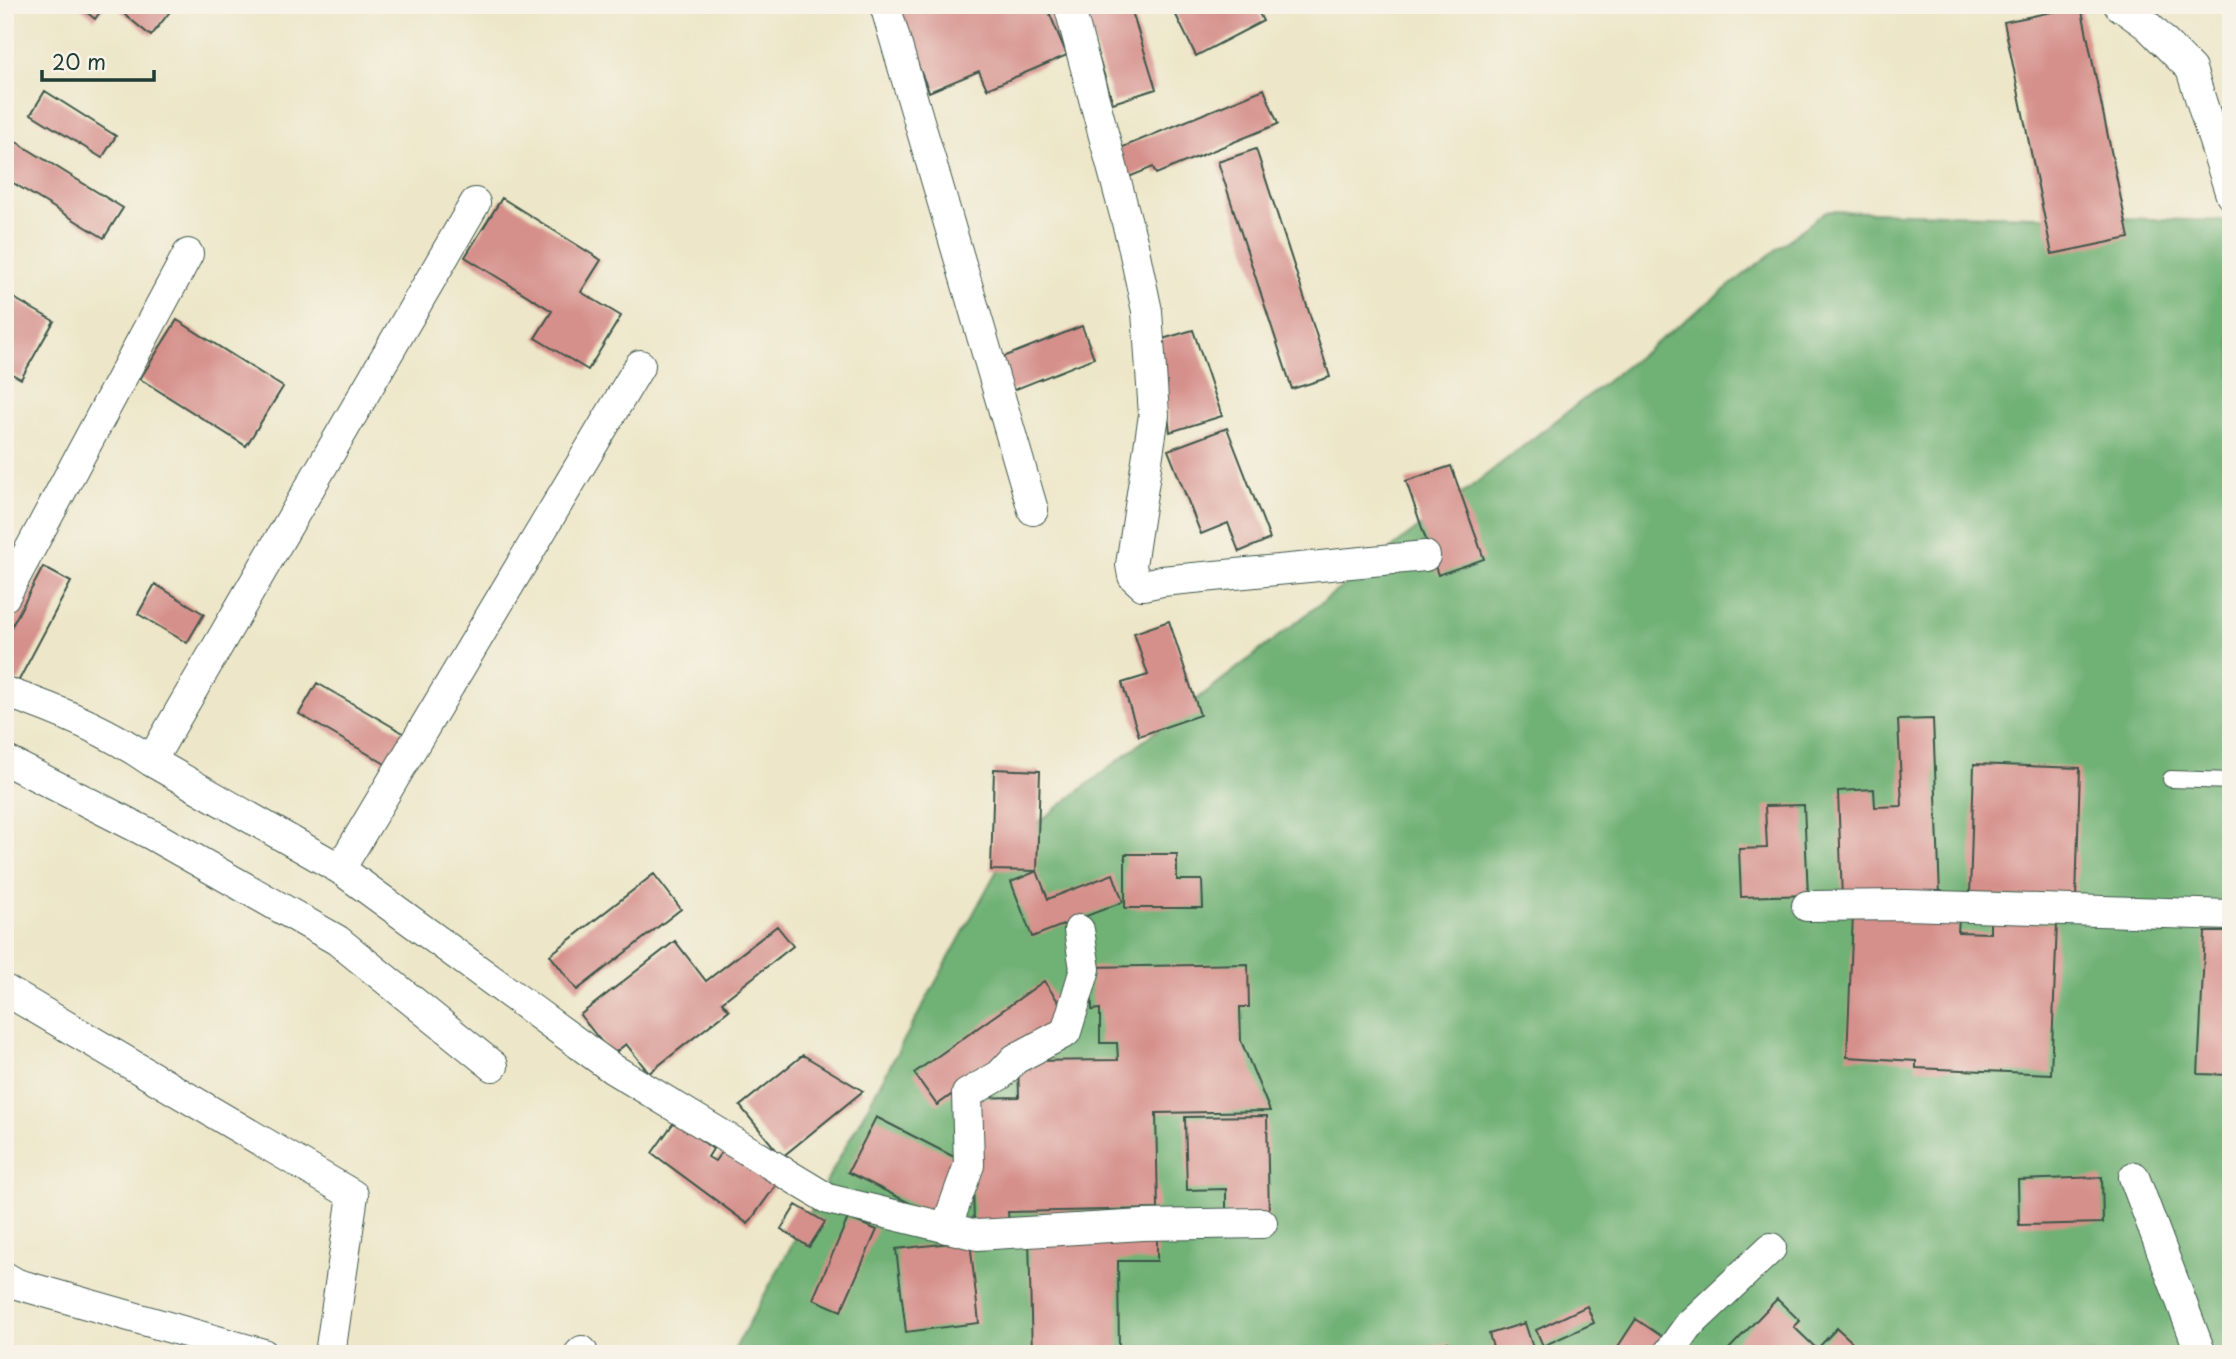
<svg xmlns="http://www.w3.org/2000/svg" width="2236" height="1359" viewBox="0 0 2236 1359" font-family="'Playpen Sans',sans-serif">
<rect width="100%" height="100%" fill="#f7f3e8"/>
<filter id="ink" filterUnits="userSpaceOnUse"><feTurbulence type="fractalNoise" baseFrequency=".0143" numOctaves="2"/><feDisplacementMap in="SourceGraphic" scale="14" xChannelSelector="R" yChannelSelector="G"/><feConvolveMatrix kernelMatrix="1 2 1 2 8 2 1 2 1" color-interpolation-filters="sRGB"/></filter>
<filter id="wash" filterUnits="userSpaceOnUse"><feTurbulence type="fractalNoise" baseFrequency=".00686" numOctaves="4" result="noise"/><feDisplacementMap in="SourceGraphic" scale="28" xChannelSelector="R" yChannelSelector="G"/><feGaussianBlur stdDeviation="1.57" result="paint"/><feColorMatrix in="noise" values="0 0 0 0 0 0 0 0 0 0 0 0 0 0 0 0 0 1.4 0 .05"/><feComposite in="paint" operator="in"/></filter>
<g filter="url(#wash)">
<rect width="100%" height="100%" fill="#ede6c8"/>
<path fill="#70b174" stroke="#487754" stroke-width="2" d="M1826,211L2231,221V1354H732L1012,843Z"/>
<g id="blocks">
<path fill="#d6908b" d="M78,5H105L95,19Z
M113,5H175L151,36Z
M893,5H1046L1067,55L987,89L979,71L929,92Z
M1082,5H1130L1156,89L1113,103Z
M1171,5H1255L1263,21L1196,56Z
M2081,6L2129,238L2052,254L2004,22Z
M1264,89L1278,124L1156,174L1153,167L1129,177L1118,149Z
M45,91L116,136L102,158L31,114Z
M5,135L123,208L104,238L5,178Z
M1256,149L1330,377L1292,389L1218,162Z
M502,198L601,260L581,292L621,316L588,370L535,338L552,311L465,257Z
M5,293L54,321L21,379L5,370Z
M177,320L283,387L246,446L140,379Z
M1082,326L1094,358L1006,393L993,361Z
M1193,330L1222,416L1170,432L1159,340Z
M1227,428L1270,539L1239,552L1228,523L1201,534L1168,450Z
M1451,466L1484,559L1438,575L1406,481Z
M43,567L71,582L18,682L5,676V639Z
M155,584L204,614L187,643L138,614Z
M1169,621L1200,715L1139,736L1122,683L1148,675L1134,633Z
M317,683L405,734L387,765L299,714Z
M1933,719L1940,895L1842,899L1838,791L1874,789L1875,807L1902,806L1898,720Z
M1974,764L2080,768L2076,899L1970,895Z
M994,769L1040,771L1037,871L991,870Z
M1804,805L1808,895L1741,897L1739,849L1767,848L1765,806Z
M1125,854H1177V880H1202L1203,908H1125Z
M1037,871L1048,899L1113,874L1123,902L1032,937L1011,882Z
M654,874L681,909L577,990L550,955Z
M1853,914L1959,919L1958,932L1990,933V920L2057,923L2051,1074L1916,1068V1061L1847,1057Z
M777,926L793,946L722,1002L729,1010L649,1073L626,1044L612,1055L580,1015L675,941L706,981Z
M2205,932H2231V1075L2198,1074Z
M1248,964L1249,1007H1240L1241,1041L1270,1111L1156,1113L1158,1209L1008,1212L1009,1224L974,1225L971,1098L1019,1097L1018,1061L1118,1060L1117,1043H1100V1009L1092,1010L1091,967Z
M1044,981L1066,1013L937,1105L914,1073Z
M803,1055L863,1091L782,1157L740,1106Z
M1267,1116L1269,1217H1226V1189L1187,1190L1185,1117Z
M876,1117L966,1163L939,1218L848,1172Z
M675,1121L713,1149L708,1157L715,1161L725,1147L776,1185L748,1224L652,1153Z
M2102,1177L2103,1223L2019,1225L2018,1180Z
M796,1205L825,1222L809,1247L781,1229Z
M848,1218L877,1230L841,1311L813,1299Z
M1157,1237V1261H1118L1119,1354H1032L1029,1239Z
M970,1241L979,1323L906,1332L896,1249Z
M1777,1299L1800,1321L1794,1327L1817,1349L1837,1328L1863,1352L1861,1354H1724Z
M1587,1306L1594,1323L1543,1346L1536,1330Z
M1636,1319L1670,1342L1662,1354H1613Z
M1525,1323L1535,1354H1495L1489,1334Z
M1448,1342L1451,1354H1411V1353Z"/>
</g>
</g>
<g filter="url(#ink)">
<use href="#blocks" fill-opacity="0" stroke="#3e564a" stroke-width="2"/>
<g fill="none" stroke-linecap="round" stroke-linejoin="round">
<defs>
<path id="service" d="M2171,779L2231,781"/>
<path id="minor" d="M885,5L1033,510
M1069,5L1133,245L1147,311L1154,415L1131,565L1133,576L1143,585L1162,581L1425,556
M2119,5L2147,25L2191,69L2231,195
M5,596L188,254
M5,692C56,709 107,730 151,761L340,869L613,1069L828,1199L977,1235L1143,1225L1262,1223
M5,760L154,836L337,940L493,1066
M151,761L475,203
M340,869L640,365
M1807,906L1906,905L2231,915
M5,990L353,1195L330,1354
M2134,1177L2201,1354
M946,1228L969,1165L967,1094L1000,1075L1015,1059L1066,1032L1085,969L1079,930
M5,1277L17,1284L263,1354
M579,1354L582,1351V1354
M1668,1354L1689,1325L1771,1248"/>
</defs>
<use href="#service" stroke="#3e564a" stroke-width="18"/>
<use href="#minor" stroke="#3e564a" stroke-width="32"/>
<use href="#service" stroke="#fff" stroke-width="16"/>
<use href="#minor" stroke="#fff" stroke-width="30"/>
</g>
</g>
<rect width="2236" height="1359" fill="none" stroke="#f7f3e8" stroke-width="28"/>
<path d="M42 70v10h112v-10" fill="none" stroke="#1f3d34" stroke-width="3.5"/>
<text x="52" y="70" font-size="21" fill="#1f3d34" stroke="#f7f3e8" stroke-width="5" paint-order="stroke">20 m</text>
</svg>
